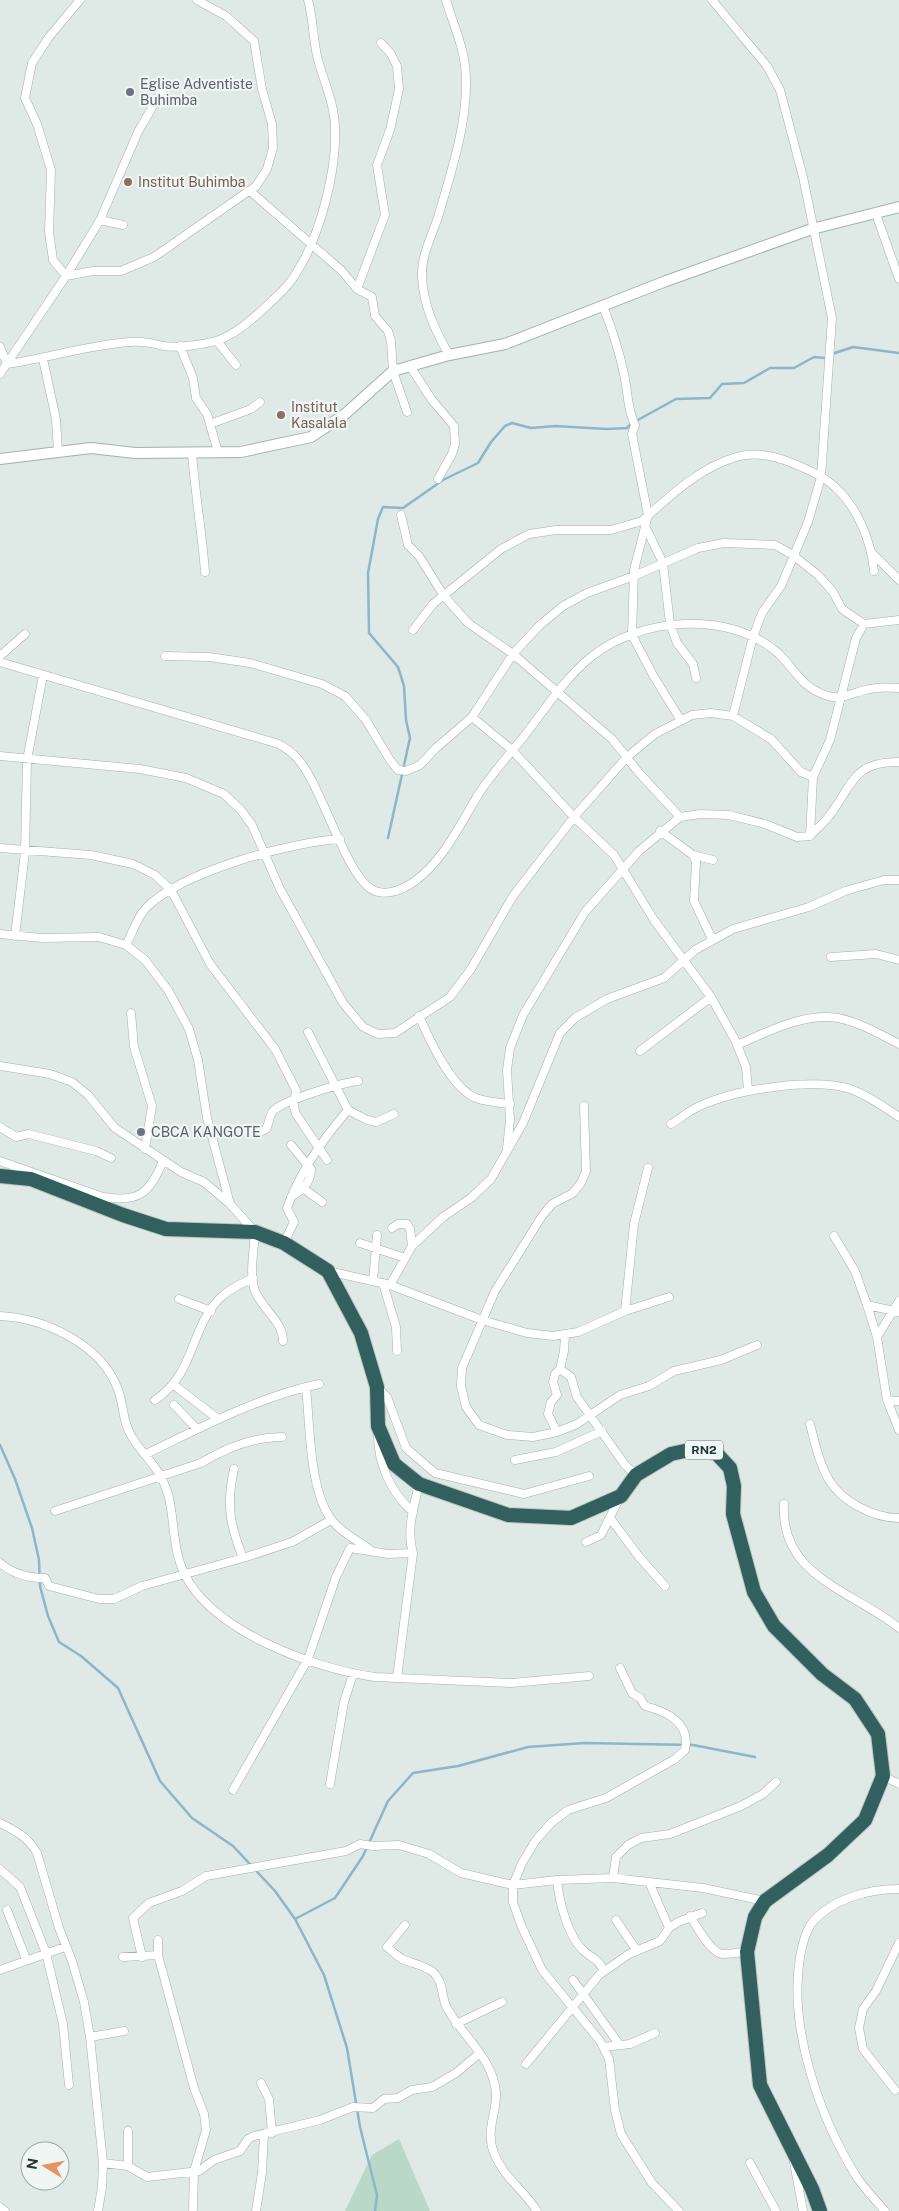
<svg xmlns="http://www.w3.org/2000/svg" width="899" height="2211" viewBox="0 0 899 2211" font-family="'Public Sans',sans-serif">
<rect width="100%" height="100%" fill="#dfe9e6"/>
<path fill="#bad8c7" d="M399,2139L430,2211H345L372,2155Z"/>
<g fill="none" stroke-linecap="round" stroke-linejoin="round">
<path stroke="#8cb6c9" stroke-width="2.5" d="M832,354L853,347L899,353
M636,421L676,399L710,398L722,384L744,383L770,368H794L814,357L824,358
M388,838L410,738L406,720L404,686L398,667L369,633L368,573L378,519L383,507L403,508L443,480L478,463L491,442L505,426L512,423L531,428L555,426L607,429L627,428L631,424
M0,1445L15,1479L32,1528L39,1560L40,1586L48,1616L59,1642L81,1656L118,1688L160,1781L192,1818L233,1846L275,1891L295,1919L324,1975L347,2048L360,2127L377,2195L375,2211
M295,1919L335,1898L363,1856L388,1801L413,1773L458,1766L528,1747L584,1743L693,1745L755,1757"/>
<defs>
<path id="street" d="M80,0L49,37L32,63L25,98L37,124L51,170L49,232L53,260L66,276L93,271H121L154,257L256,186L267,169L273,148L272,124L262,89L254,41L226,16L197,0
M446,0C454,27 466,51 466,80C467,125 451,172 439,214C433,234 421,255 422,276C423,305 435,330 449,355
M712,0L767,66L780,90L803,177L832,318L821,477L808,522L781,586L762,613L753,637L733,716
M250,191L341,270L357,289L372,297L375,316L388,331L391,341L393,371L407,412
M876,214L899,279
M100,220L123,225
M357,289L385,215L377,165L390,130L399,89L397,66L391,54L381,43
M603,306C612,329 619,350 624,374C628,391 627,409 635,425L632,434L648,515L634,570L632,635L654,677L680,719
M217,341L236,365
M180,346L193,378L196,398L207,414L218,452
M0,347L7,364C48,358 88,345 130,342C142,341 152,343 163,346C178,348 201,345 216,341C232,336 248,323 260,312C274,299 289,287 298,270C320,235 337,170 335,129C335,104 323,80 317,56C313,37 313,18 308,0
M43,359L56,419L58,452
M410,366L432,400L454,426L455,444L452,454L438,479
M0,374L66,276L100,220L138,132L164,87
M210,424L251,409L260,402
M192,453C195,493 202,532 205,572
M401,515L408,545L419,556L444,596L468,623L513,654L612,739L640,774L680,817
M645,526L663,563L670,624L677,643L693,664L696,678
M872,553L899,580
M413,630L433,604L501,549L529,534L556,530H611L642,521C670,496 699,468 736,457C754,452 775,456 792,463C806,469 824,476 835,487C858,508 871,541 874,571
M0,656L25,634
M165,656L209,657L250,663L322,684L345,696L366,720L390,760L398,770L406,771L420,765L436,748L472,717L513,654L540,625L563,606L587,593L634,576L698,548L724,543L775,545L793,555L818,575L833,592L842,609L864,624L899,620
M0,662L279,744C285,748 292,752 296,757C322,783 346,880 375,891C388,896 404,889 415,881C445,859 461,822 480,792C493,772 510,754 525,735C545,709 565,678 591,657C640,617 729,610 778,653C795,669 800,686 825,695C841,701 849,694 865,690C876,687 888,687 899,688
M472,717L512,750L574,817L614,855L654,920L711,997L735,1040L746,1067L748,1090
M0,756L140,769L186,778L224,794L240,809L252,825L280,889L343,1003L363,1027L378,1034L395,1033L450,997L471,969L513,896L574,817L627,757L655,734L692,715L711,713L733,716L771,739L801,772L813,777
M660,831L693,855L696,862L694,901L712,939
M810,836L813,777L830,740L856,638L864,624
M0,848L91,855L133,864L155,875L171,890L210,964L275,1049L296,1090L294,1107L296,1114L327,1160
M693,855L713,860
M0,934L42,938L99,937L126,945L145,960L168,990L189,1029L198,1060L207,1118L230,1204L255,1232C254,1250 249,1274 255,1291C262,1309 283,1321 283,1341
M15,936L25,852L27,760L43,675
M126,945C132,934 137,917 146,908C181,872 290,842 340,839
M831,957L876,954L899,960
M131,1013L134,1047L152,1106L145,1149
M419,1016C429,1039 451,1088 476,1098C487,1102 499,1103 510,1104
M308,1032L348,1110L367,1120L376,1122L394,1114
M737,1045C767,1032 805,1012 838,1018C859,1022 880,1034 899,1044
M640,1051L711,997
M0,1066L50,1074L72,1082L88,1095L115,1128L181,1172L204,1182L230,1204
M584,1106L586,1171L581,1183L573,1193L552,1204L542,1216L495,1291L462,1368L461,1386L466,1407L479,1425L507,1435L533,1437L557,1432L577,1424L620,1395L649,1386L674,1371L721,1360L757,1345
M671,1124C681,1118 690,1110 700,1106C736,1089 816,1077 853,1090C871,1097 884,1107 899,1117
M0,1127L16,1137L29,1134L96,1151L111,1158
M256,1134L266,1129C269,1124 269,1116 273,1111C284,1100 341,1083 358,1081
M507,1148L510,1120L507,1070L510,1048L523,1015L585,912L639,851L680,817L700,814L729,815L765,824L797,837L810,836C816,829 824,823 829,816C852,787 852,761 899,762
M0,1161L103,1197C139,1203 150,1193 163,1161
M304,1189L322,1202
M291,1197C302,1190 311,1183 311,1169L291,1145
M392,1228L398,1224H407L410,1229L412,1246
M834,1236L855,1271L867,1305L877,1337L887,1400L899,1430
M284,1243L294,1222L287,1208C300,1171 322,1140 348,1110
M360,1243L405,1258
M328,1271L390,1285L482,1320L527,1333L553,1336L578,1332L625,1311L669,1297
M373,1281L377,1235
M383,1283L396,1327L397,1351
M390,1285L412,1246L443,1217L471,1198L491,1179L523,1123L560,1033L575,1018L607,999L664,978L695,950L733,929L809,907L845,891L884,880H899
M179,1299L211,1311
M867,1305L899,1312
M625,1311L634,1224L648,1168
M0,1316C44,1318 100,1344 117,1387C124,1403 122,1422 132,1437C146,1460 159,1465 168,1494C175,1520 172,1549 185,1575C214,1632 315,1669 375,1677L512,1683L589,1676
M877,1337L899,1301
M560,1369L571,1377L577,1397L625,1465L636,1475
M174,1385L218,1419
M306,1387C310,1424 309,1489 331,1519C339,1531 358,1541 371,1550
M379,1389L387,1397L406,1448L435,1473L524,1494L589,1476
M155,1400C196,1373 189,1329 220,1298C229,1289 242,1283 253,1278
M887,1400L899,1401
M174,1405L197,1429
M810,1424C815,1443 819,1463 829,1480C842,1502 874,1518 899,1518
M557,1432L548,1414L551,1402L557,1395L553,1382L555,1374L560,1369L564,1351L565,1336
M378,1435C378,1464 391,1493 413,1512
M146,1454C202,1427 258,1397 319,1384
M515,1460L556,1452L602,1431
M234,1469C226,1505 230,1525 243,1558
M784,1504C780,1577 852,1590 899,1628
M55,1511L201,1463C226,1448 253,1437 282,1437
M610,1518L640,1558L665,1586
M586,1542L601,1535L620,1497
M0,1563C13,1574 28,1578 45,1578L49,1586L99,1599H114L142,1586L243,1558L292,1542L331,1520
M620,1668L632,1693L640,1698L645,1706C668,1712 691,1723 685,1750L675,1759L606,1798L568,1810L551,1823L536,1840L522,1863L513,1885V1902L521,1925L542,1970L600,2041L609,2059L615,2110L621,2134L652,2183L679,2211
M397,1678L413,1553C406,1531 414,1506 419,1484
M883,1776L899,1784
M330,1784L344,1702L353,1674
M233,1790L308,1659L336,1577L350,1548L388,1554L413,1553
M0,1823C16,1831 28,1837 37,1853L59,1928L72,1961L84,2002L90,2037L103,2163L102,2187L98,2211
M0,1869L20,1887L46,1953L63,2024L69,2085
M613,1878L616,1857L628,1845L641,1838L670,1834L741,1806L763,1794L776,1782
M557,1880C559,1901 568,1938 585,1952C596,1961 596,1957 604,1971
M649,1882L669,1928
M7,1910L26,1959
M690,1916C697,1926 711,1954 723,1954C731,1954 739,1952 747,1952
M616,1920L637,1951
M405,1925L387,1947C392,1951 397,1956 402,1959C411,1963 427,1966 434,1973C444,1983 441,1997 447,2008C463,2037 493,2058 496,2093C497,2113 485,2131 494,2153C503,2177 524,2190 537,2211
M158,1940V1955L194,2088L204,2114L206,2130L194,2171L193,2209
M123,1957L158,1955
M142,1957L133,1918L149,1903L182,1891L206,1876L346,1851L360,1844L373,1846L399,1845L429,1854L461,1873L513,1885L557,1880L613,1878L703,1888L765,1901
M0,1970L65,1947
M573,1980L619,2044
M456,2024L502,2002
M90,2037L124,2031
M603,2047L630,2044L655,2033
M526,2064L599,1975L629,1954L660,1941L669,1928L678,1922L702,1913
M261,2083L269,2099L272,2133
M895,2090L863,2049L859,2028L863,2009L876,1991L899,1943
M128,2131V2166
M794,2162L803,2211
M103,2163L128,2166L147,2177L199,2171L214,2160L240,2151L248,2139L254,2136L320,2120L353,2107L373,2108L384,2099L398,2098L412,2090L432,2087L456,2073L480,2053
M750,2163L776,2211
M0,2207L5,2211
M256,2211L262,2173L264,2134
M885,2211C876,2201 866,2190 858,2179C820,2119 788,2028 800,1957C802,1946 805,1933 811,1924C831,1899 868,1889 899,1889"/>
<path id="secondary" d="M0,459L91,448L135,453L241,452L311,437L344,415L393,371L449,355L505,344L666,281L812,229L899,207"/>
<path id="highway" d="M0,1176L31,1179L123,1215L166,1229L255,1232L284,1243L328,1271L361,1333L377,1387L378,1426L394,1464L419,1484L508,1515L571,1518L621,1496L636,1475L671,1454L698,1448L717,1454L730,1468L734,1486L733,1514L754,1592L774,1626L822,1674L855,1699L878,1734L883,1776L865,1820L828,1855L765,1901L755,1917L747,1952L760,2085L812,2189L820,2211"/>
</defs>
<use href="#street" stroke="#a3b0ad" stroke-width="9"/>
<use href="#secondary" stroke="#a0b3af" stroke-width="12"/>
<use href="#highway" stroke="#bdc3c2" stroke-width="16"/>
<use href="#street" stroke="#fff" stroke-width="8"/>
<use href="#secondary" stroke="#fff" stroke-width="10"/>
<use href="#highway" stroke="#31605e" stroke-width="14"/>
</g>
<g fill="#6b7280" stroke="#eff6f3" stroke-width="2">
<circle cx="130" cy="92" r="5"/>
<circle cx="141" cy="1132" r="5"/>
</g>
<g fill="#8d6e63" stroke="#eff6f3" stroke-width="2">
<circle cx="128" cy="182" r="5"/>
<circle cx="281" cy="415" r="5"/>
</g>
<g text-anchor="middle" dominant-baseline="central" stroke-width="4.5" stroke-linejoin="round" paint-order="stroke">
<rect fill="#eff6f3" stroke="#60706e" stroke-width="1" x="685" y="1440.5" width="38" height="19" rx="4"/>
<g font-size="12" font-weight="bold" fill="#223735">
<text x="704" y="1450">RN2</text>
</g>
<g font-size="14" fill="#5b616d" stroke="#eff6f3" text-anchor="start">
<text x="140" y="84">Eglise Adventiste<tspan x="140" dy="16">Buhimba</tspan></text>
<text x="151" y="1132">CBCA KANGOTE</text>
</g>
<g font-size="14" fill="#785e54" stroke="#eff6f3" text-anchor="start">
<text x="138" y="182">Institut Buhimba</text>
<text x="291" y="407">Institut<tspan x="291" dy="16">Kasalala</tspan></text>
</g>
</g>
<g transform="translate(45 2166) rotate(280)"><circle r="24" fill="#eff6f3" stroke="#9daaa7"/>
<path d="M0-4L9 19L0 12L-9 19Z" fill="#e39663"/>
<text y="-8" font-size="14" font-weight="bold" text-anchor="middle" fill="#223735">N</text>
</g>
</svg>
